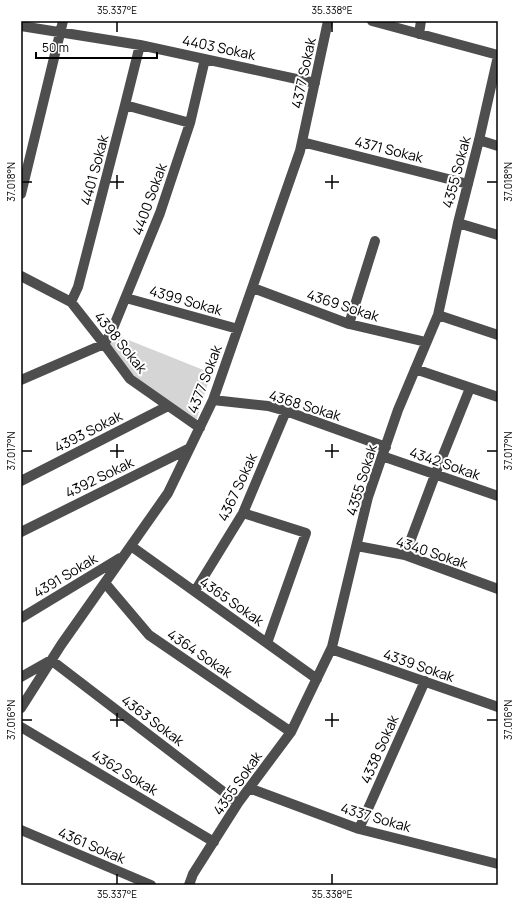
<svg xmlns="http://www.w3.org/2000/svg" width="519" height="906" viewBox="0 0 519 906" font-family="Manrope,sans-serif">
<rect width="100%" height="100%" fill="#fff"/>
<path fill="#d5d5d5" d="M116,335L211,373L195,425L130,379L107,346Z"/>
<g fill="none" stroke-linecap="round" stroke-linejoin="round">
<path stroke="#4e4e4e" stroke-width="10" d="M372,21L498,55
M21,26L140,45L315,83
M419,34L421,21
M125,105L190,123
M479,140L498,146
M302,142L468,184
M21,194L63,21
M458,223L498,235
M21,276L71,302L104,344L130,379L200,428
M253,288L349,324L426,342
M126,298L238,329
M71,302L78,287L125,105L140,45
M438,315L498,335
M349,324L375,241
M415,369L498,397
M21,380L104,344L111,333L160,213L190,123L205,59
M213,400L268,406L286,411L386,447
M382,456L498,496
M21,481L168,406
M243,513L306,533L267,643
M21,532L190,448
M131,546L317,679
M357,546L405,555L498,589
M405,555L435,475L470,388
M105,583L149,635L291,732
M195,591L243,513L286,411
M21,618L120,558
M331,649L498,707
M21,677L51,660L238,803
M21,708L61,645L168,493L213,400L300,151L328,21
M21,727L214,842
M249,788L359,829L498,864
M359,829L425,681
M21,830L151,885
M189,885L193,874L238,803L291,732L332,647L368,497L398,410L438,315L458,223L479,140L498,56"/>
</g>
<path fill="none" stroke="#000" stroke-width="1.5" d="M117,22V32M332,22V32M117,175V189M332,175V189M22,182H32M110,182H124M325,182H339M487,182H497M117,444V458M332,444V458M22,451H32M110,451H124M325,451H339M487,451H497M117,713V727M332,713V727M22,720H32M110,720H124M325,720H339M487,720H497M117,874V884M332,874V884"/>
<g text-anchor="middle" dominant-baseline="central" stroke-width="4" stroke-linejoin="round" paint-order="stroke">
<g font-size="14" fill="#000" stroke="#fff">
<text transform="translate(219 47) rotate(12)">4403 Sokak</text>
<text transform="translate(303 73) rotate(-78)">4377 Sokak</text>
<text transform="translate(389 149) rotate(14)">4371 Sokak</text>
<text transform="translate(94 170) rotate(-75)">4401 Sokak</text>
<text transform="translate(456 172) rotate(-75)">4355 Sokak</text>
<text transform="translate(149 199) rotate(-70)">4400 Sokak</text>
<text transform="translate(186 300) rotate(16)">4399 Sokak</text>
<text transform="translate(343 305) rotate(18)">4369 Sokak</text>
<text transform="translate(121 342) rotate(51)">4398 Sokak</text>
<text transform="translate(204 379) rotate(-69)">4377 Sokak</text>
<text transform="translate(305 405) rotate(17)">4368 Sokak</text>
<text transform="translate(88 431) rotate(-27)">4393 Sokak</text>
<text transform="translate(445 463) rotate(19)">4342 Sokak</text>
<text transform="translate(99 477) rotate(-26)">4392 Sokak</text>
<text transform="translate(361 480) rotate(-73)">4355 Sokak</text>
<text transform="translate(237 487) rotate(-65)">4367 Sokak</text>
<text transform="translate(432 552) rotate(18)">4340 Sokak</text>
<text transform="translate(65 575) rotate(-31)">4391 Sokak</text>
<text transform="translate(232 601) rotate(35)">4365 Sokak</text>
<text transform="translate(200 653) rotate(34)">4364 Sokak</text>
<text transform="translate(419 665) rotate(19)">4339 Sokak</text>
<text transform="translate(153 720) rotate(37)">4363 Sokak</text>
<text transform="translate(379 749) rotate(-66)">4338 Sokak</text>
<text transform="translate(125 772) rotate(31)">4362 Sokak</text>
<text transform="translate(237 783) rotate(-55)">4355 Sokak</text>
<text transform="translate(376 817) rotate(16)">4337 Sokak</text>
<text transform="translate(92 845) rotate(23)">4361 Sokak</text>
</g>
</g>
<rect width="519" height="906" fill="none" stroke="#ffffff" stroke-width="44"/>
<path d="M36 52v6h121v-6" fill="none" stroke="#000000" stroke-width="2"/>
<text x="42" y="52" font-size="12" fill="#000000" stroke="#ffffff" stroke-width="3" paint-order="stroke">50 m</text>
<rect x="22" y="22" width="475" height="862" fill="none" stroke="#000" stroke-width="1.5"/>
<g font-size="10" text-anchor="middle" fill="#000">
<text x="117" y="14">35.337°E</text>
<text x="332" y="14">35.338°E</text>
<text transform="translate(11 182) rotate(-90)" y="4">37.018°N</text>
<text transform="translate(508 182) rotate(-90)" y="4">37.018°N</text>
<text transform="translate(11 451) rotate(-90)" y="4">37.017°N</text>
<text transform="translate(508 451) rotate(-90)" y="4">37.017°N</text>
<text transform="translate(11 720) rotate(-90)" y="4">37.016°N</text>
<text transform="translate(508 720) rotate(-90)" y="4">37.016°N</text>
<text x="117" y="898">35.337°E</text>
<text x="332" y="898">35.338°E</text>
</g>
</svg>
